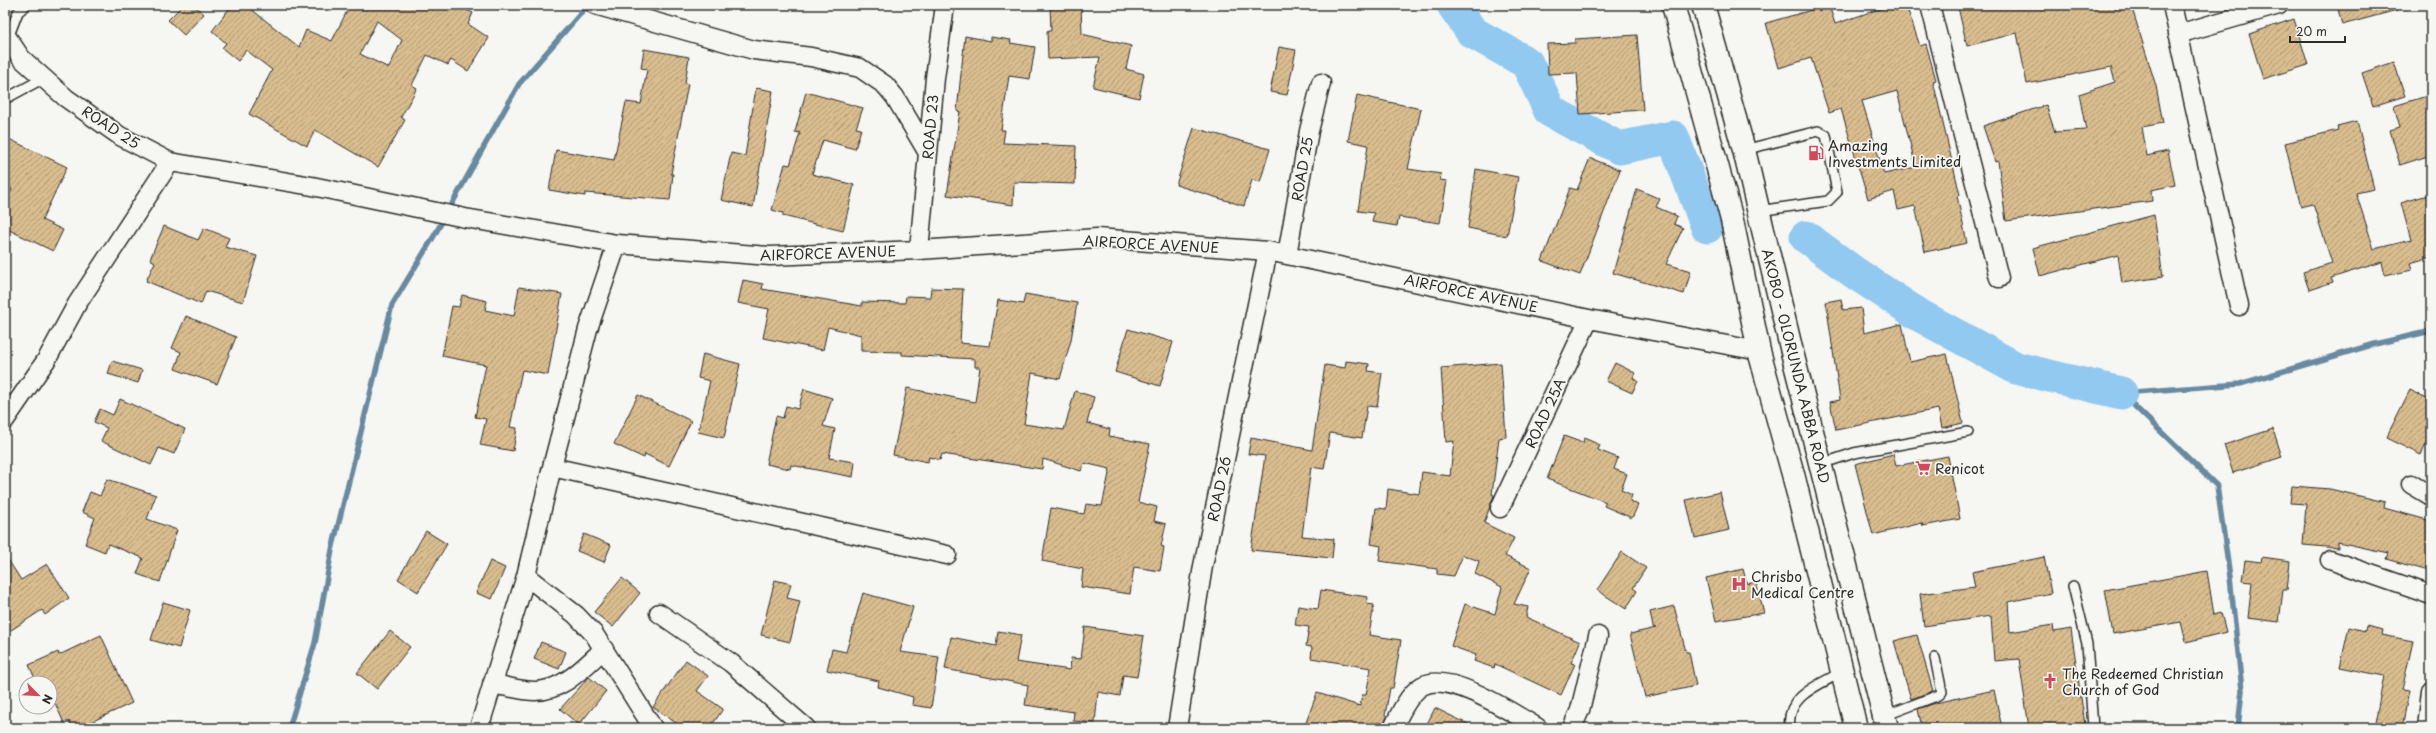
<svg xmlns="http://www.w3.org/2000/svg" width="2436" height="733" viewBox="0 0 2436 733" font-family="'Playpen Sans',sans-serif">
<defs>
<pattern id="building-hatch" width="6" height="6" patternUnits="userSpaceOnUse"><rect width="6" height="6" fill="#d9bd8e"/><path d="M-1 1l2-2M0 6l6-6M5 7l2-2" fill="none" stroke="#b09a74"/></pattern>
</defs>
<rect width="100%" height="100%" fill="#f6f6f2"/>
<filter id="ink" filterUnits="userSpaceOnUse"><feTurbulence type="fractalNoise" baseFrequency=".025" numOctaves="2"/><feDisplacementMap in="SourceGraphic" scale="8" xChannelSelector="R" yChannelSelector="G"/><feConvolveMatrix kernelMatrix="1 2 1 2 8 2 1 2 1" color-interpolation-filters="sRGB"/></filter>
<g filter="url(#ink)">
<g fill="none" stroke-linecap="round" stroke-linejoin="round">
<path stroke="#688aa1" stroke-width="5.5" d="M2121,393L2217,486L2230,577L2242,690L2238,728
M2121,393L2240,384L2375,344L2431,331
M289,728L315,643L332,550L392,305L434,236L519,84L588,5"/>
<path stroke="#91c9f0" stroke-width="33" d="M1453,5L1472,32L1527,63L1550,111L1619,148L1673,137L1707,227
M1806,237L1855,273L1919,315L2016,368L2121,393"/>
</g>
<path fill="url(#building-hatch)" stroke="#2b2b2b" fill-rule="evenodd" d="M183,5H194L204,14L184,35L168,20Z
M232,5H246L299,47L306,30L332,41L350,5H455L473,13L468,24L489,38L468,71L451,60L448,65L427,55L412,85L417,88L401,117L405,120L378,167L315,130L307,146L249,114L272,70L246,50L238,61L222,48L226,43L212,31ZM377,21L402,40L389,68L360,54Z
M1050,5H1081L1082,34L1131,46L1126,69L1144,74L1139,98L1093,87L1100,57L1048,59L1047,31H1051Z
M1829,5L1835,24L1891,5H1906L1920,46L1926,44L1936,80L1933,81L1960,195L1957,196L1967,243L1925,252L1915,206L1898,210L1894,191L1868,199L1841,109L1829,113L1811,58L1779,68L1766,23ZM1897,91L1916,167L1884,174L1862,101Z
M1967,5H2131L2156,86L2163,123L2142,127L2147,156L2168,151L2175,185L2151,190L2152,201L2006,221L1998,161L1995,162L1983,126L2046,105L2055,132L2086,130L2079,94L2115,82L2111,67L2027,84L2017,33L1967,46L1958,7Z
M2337,5H2397V10L2342,25Z
M2294,19L2308,65L2263,79L2249,34Z
M1637,35L1643,110L1580,114L1577,73L1548,74L1547,44L1575,43V39Z
M965,36L991,41V37L1011,40L1010,43L1035,47L1030,79L1009,76L1001,130H1005L1003,143L1076,146L1075,184L1014,182L1013,205L947,195L960,112L957,111Z
M1279,47L1296,50L1287,95L1270,92Z
M644,49L689,57L685,83L688,84L671,174H673L670,200L585,193V196L549,190L556,150L614,160L626,102L641,104L647,69L641,68Z
M2394,62L2405,96L2373,106L2362,73Z
M756,88L773,91L753,207L721,200L731,153L745,156Z
M806,92L863,108L856,128L861,129L855,149L823,140L812,174L854,185L843,231L783,216V213L772,210L785,164L790,165L800,133L795,132Z
M1357,95L1421,109L1408,169L1441,174L1440,180L1447,181L1440,223L1399,217L1397,226L1372,222L1374,213L1358,211L1368,145L1348,141Z
M2427,96L2431,108V155L2400,165L2390,130L2400,127L2394,106Z
M2357,121L2374,189L2356,193L2374,249L2411,240L2401,203L2431,194V257L2410,263L2412,270L2385,276L2382,262L2331,278L2333,282L2309,290L2303,272L2332,263L2313,204L2301,207L2285,143L2338,130L2337,126Z
M1194,128L1270,149L1260,182L1252,180L1244,206L1176,185Z
M5,137L67,167L42,220L63,230L53,251L5,228V204L12,189L5,186Z
M1590,158L1620,170L1580,275L1542,261L1570,188L1577,190Z
M1476,169L1518,177L1507,236L1468,228Z
M1637,189L1660,199L1656,207L1677,216L1674,224L1683,228L1666,264L1691,271L1684,294L1613,273Z
M2154,215L2163,277L2122,283L2118,255L2040,276L2033,248Z
M164,226L198,240L204,228L229,238L225,247L257,256L243,302L206,291L201,304L146,281L155,262L150,259Z
M743,280L763,284L762,289L862,306V302L905,303L906,296L930,297L931,288L963,289L960,343L990,346L998,300L1023,304L1025,294L1077,303L1071,340L1060,379L1032,373L1024,424L1064,430L1075,391L1094,397L1087,423L1110,429L1109,436L1150,444L1138,502L1157,507L1154,521L1166,524L1161,546L1164,547L1160,571L1134,567L1130,594L1081,587L1083,569L1042,561L1051,508L1084,514L1086,504L1102,506L1110,469L1084,463L1081,471L1043,459L1042,469L942,454L940,460L929,457L928,462L893,455L907,388L975,402L980,367H975V359L902,355V352L861,351V335L828,327L823,350L763,338L769,309L738,303Z
M519,287L562,294L548,375L522,370L510,427L517,428L513,451L480,445L486,419L475,417L486,365L442,356L452,306L459,307L462,295L487,301L485,310L514,316Z
M1841,299L1843,310L1861,308L1864,333L1902,324L1910,362L1947,354L1963,423L1942,428L1938,409L1836,430L1830,402L1840,400L1826,302Z
M186,316L236,337L217,384L175,369L181,352L172,348Z
M1128,329L1173,342L1160,386L1115,372Z
M703,354L740,364L724,438L698,432L710,381L698,378Z
M112,361L142,370L138,383L108,374Z
M1346,361L1369,364L1368,371L1382,373L1377,407L1367,406L1362,438L1330,433L1324,469L1311,467L1302,536L1334,539L1332,558L1251,550L1265,456L1248,454L1251,438L1312,450L1325,365L1345,368Z
M1501,363L1506,437L1499,438L1492,494L1494,495L1484,523L1514,538L1505,556L1531,568L1514,604L1528,607L1526,617L1580,642L1571,663L1575,664L1561,695L1495,664L1494,668L1474,661L1476,655L1451,646L1465,604L1495,614L1502,587L1475,574L1479,561L1463,555L1454,576L1437,574V569L1379,561L1381,546L1371,544L1376,508L1386,509L1388,489L1419,494L1422,472L1450,476L1454,441L1446,442L1441,368Z
M1615,363L1635,373L1633,378L1638,381L1632,393L1606,381Z
M804,389L832,398L823,426L835,429L829,458L855,462L853,477L791,465L790,469L766,464L776,416L783,418L786,406L798,409Z
M2410,390L2431,400V434L2421,455L2386,438Z
M638,395L691,421L669,466L645,454L644,458L614,444Z
M120,399L185,429L174,454L159,448L151,465L101,441L107,428L94,422L100,409L113,415Z
M2273,429L2282,457L2233,473L2224,445Z
M1564,436L1583,443L1584,438L1600,445L1598,450L1618,458L1614,469L1627,474L1621,490L1632,495L1630,501L1638,505L1632,518L1604,506L1606,502L1547,479Z
M1893,454L1896,466L1948,456L1960,519L1923,526L1922,523L1873,535L1855,464Z
M107,479L156,495L147,519L177,530L160,582L137,574L143,558L108,544L105,552L85,544L95,518L82,512L90,492L100,496Z
M2292,486L2330,489L2385,502L2384,508L2431,521V550L2425,570L2386,559L2388,553L2338,542V548L2303,545L2306,504L2290,503Z
M1720,492L1729,530L1695,538L1686,500Z
M426,531L447,544L418,592L398,579Z
M584,534L611,545L604,562L577,551Z
M1622,552L1646,568L1633,588L1637,591L1626,609L1597,590Z
M5,555L21,580L47,564L69,598L45,615L42,610L5,634Z
M2044,557L2051,593L2008,602L2010,632L2053,625L2054,632L2071,629L2085,725L2065,728H2029L2019,659L1994,661L1991,616L1924,626L1920,594L1975,587L1972,572Z
M2262,557L2290,561L2287,590H2283L2279,622L2248,618L2252,582L2242,581L2245,560L2261,562Z
M490,561L505,568L492,599L476,593Z
M1743,569L1747,584L1756,582L1764,613L1716,621L1706,578Z
M2207,571L2214,615L2221,613L2226,632L2186,642L2181,622L2113,634L2105,590Z
M622,578L640,593L613,627L594,612Z
M775,580L791,584L787,598L800,601L790,642L761,635Z
M1321,590L1368,597L1367,604L1374,605L1369,635L1401,640L1393,688H1390L1385,715L1387,716L1383,728H1304L1317,693L1360,706L1362,695H1366L1371,668L1311,658L1312,647L1306,646L1309,627L1295,625L1298,606L1318,609Z
M863,593L913,607L900,652L939,657L931,708L912,705L913,697L878,687L879,681L827,670L832,649L846,652Z
M163,602L190,610L179,648L151,640Z
M1674,606L1686,652H1689L1696,686L1645,697L1630,634L1656,628L1653,627L1650,612Z
M2366,626L2383,630L2382,635L2413,641L2402,690L2409,691L2402,728H2374L2384,676L2340,667L2349,627L2365,631Z
M1085,627L1144,636L1137,677L1123,675L1120,696L1098,692L1095,723L1073,721L1074,712L1025,705L1028,685L945,669L951,637L996,646L998,631L1021,635L1016,662L1070,670L1071,658L1081,659Z
M390,631L410,647L377,689L357,673Z
M101,635L132,703L78,728H72L69,721L64,723L50,692V683H37L29,665L58,652L59,655Z
M1917,635L1933,691L1911,699L1894,641Z
M541,642L566,652L559,669L534,659Z
M686,660L708,676L697,691L723,709L710,728H683L653,707Z
M589,677L606,691L579,725L560,709Z
M1994,690L2002,728H1922L1918,709L1936,703Z
M1435,708L1476,728H1425Z"/>
<g fill="none" stroke-linecap="round" stroke-linejoin="round">
<defs>
<path id="service" d="M8,38L18,12L26,5
M5,99L44,78
M1744,150L1818,131L1826,135L1837,192L1828,201L1758,211
M1821,464L1854,453L1968,432
M2073,586L2087,644L2093,728
M1884,716L1939,695L1942,692L1935,658
M1790,728C1785,696 1819,685 1842,672"/>
<path id="minor" d="M595,5L754,50L811,57L860,68L885,85L895,97L928,153
M1930,5L1999,278
M2172,5L2239,306
M5,34L21,58L66,98L120,136L170,162L312,186L465,218L617,244L770,256L919,250L1097,238L1268,251L1589,319L1759,351
M2178,34L2279,5
M919,250L935,78L945,5
M1287,255L1309,131L1321,83
M5,420L47,359L77,304L170,162
M552,467L947,555
M2411,484L2431,496
M1500,508L1589,319
M2330,560L2431,595
M526,576L576,615L594,634L653,728
M659,613L731,663L806,728
M492,684C506,686 521,691 535,691C563,691 584,667 604,649
M479,728L526,576L552,467L588,329L617,244
M1177,728L1203,566L1268,251
M1393,728C1399,715 1409,693 1422,686C1449,670 1514,714 1538,728
M1572,728L1580,710L1598,636
M2427,728L2431,691"/>
<path id="secondary" d="M1673,5L1732,220L1759,351L1793,474L1856,728
M1703,5L1744,150L1792,352L1887,728"/>
</defs>
<use href="#service" stroke="#2b2b2b" stroke-width="12"/>
<use href="#minor" stroke="#2b2b2b" stroke-width="21"/>
<use href="#secondary" stroke="#2b2b2b" stroke-width="25"/>
<use href="#service" stroke="#f6f6f2" stroke-width="9"/>
<use href="#minor" stroke="#f6f6f2" stroke-width="18"/>
<use href="#secondary" stroke="#f6f6f2" stroke-width="22"/>
</g>
</g>
<defs>
<symbol id="fuel-bare" viewBox="-9 -9 18 18"><path d="M-5.5-6h7V0h2V4h1.3V-2.5L3-4.5l.8-.8L6-3V5H2.5V1h-1V6h-7ZM-4.2-4.7v3.2H.2V-4.7Z" fill="#d1495b" stroke="#f6f6f2" stroke-width="2.5" paint-order="stroke"/></symbol>
<symbol id="supermarket-bare" viewBox="-9 -9 18 18"><path d="M-6-5.5h2.5l.6 2H6L4.5 2H-2.5L-4.4-4H-6ZM-1.5 3.2a1.3 1.3 0 1 0 .1 0ZM3 3.2a1.3 1.3 0 1 0 .1 0Z" fill="#d1495b" stroke="#f6f6f2" stroke-width="2.5" paint-order="stroke"/></symbol>
<symbol id="hospital-bare" viewBox="-9 -9 18 18"><path d="M-5-5h3v3.5h4V-5h3V5h-3V1.5h-4V5h-3Z" fill="#d1495b" stroke="#f6f6f2" stroke-width="2.5" paint-order="stroke"/></symbol>
<symbol id="church-bare" viewBox="-9 -9 18 18"><path d="M-1.2-6h2.4v3.5h3.3v2.4h-3.3V6h-2.4V-.1h-3.3v-2.4h3.3Z" fill="#d1495b" stroke="#f6f6f2" stroke-width="2.5" paint-order="stroke"/></symbol>
</defs>
<g fill-rule="evenodd">
<use href="#fuel-bare" x="1805" y="142" width="22" height="22"/>
<use href="#supermarket-bare" x="1912" y="457" width="22" height="22"/>
<use href="#hospital-bare" x="1728" y="573" width="22" height="22"/>
<use href="#church-bare" x="2039" y="670" width="22" height="22"/>
</g>
<g text-anchor="middle" dominant-baseline="central" stroke-width="3.5" stroke-linejoin="round" paint-order="stroke">
<g font-size="14" fill="#2b2b2b" stroke="#f6f6f2">
<text transform="translate(111 127) rotate(33)">ROAD 25</text>
<text transform="translate(930 127) rotate(-85)">ROAD 23</text>
<text transform="translate(1302 169) rotate(-80)">ROAD 25</text>
<text transform="translate(1151 244) rotate(3)">AIRFORCE AVENUE</text>
<text transform="translate(828 253) rotate(-2)">AIRFORCE AVENUE</text>
<text transform="translate(1471 293) rotate(12)">AIRFORCE AVENUE</text>
<text transform="translate(1796 366) rotate(76)">AKOBO - OLORUNDA ABBA ROAD</text>
<text transform="translate(1545 413) rotate(-65)">ROAD 25A</text>
<text transform="translate(1219 489) rotate(-78)">ROAD 26</text>
</g>
<g font-size="14" fill="#2b2b2b" stroke="#f6f6f2" text-anchor="start">
<text x="1828" y="145">Amazing<tspan x="1828" dy="16">Investments Limited</tspan></text>
<text x="1935" y="468">Renicot</text>
<text x="1751" y="576">Chrisbo<tspan x="1751" dy="16">Medical Centre</tspan></text>
<text x="2062" y="673">The Redeemed Christian<tspan x="2062" dy="16">Church of God</tspan></text>
</g>
</g>
<rect width="2436" height="733" fill="none" stroke="#f6f6f2" stroke-width="20"/>
<rect x="10" y="10" width="2416" height="713" fill="none" stroke="#2b2b2b" stroke-width="1.5" filter="url(#ink)"/>
<g transform="translate(38 695) rotate(114)"><circle r="19" fill="#f6f6f2" stroke="#a5a5a2"/>
<path d="M0-3L7 15L0 10L-7 15Z" fill="#d1495b"/>
<text y="-6" font-size="11" font-weight="bold" text-anchor="middle" fill="#2b2b2b">N</text>
</g>
<path d="M2290 36v6h55v-6" fill="none" stroke="#2b2b2b" stroke-width="2"/>
<text x="2296" y="36" font-size="12" fill="#2b2b2b" stroke="#f6f6f2" stroke-width="3" paint-order="stroke">20 m</text>
</svg>
